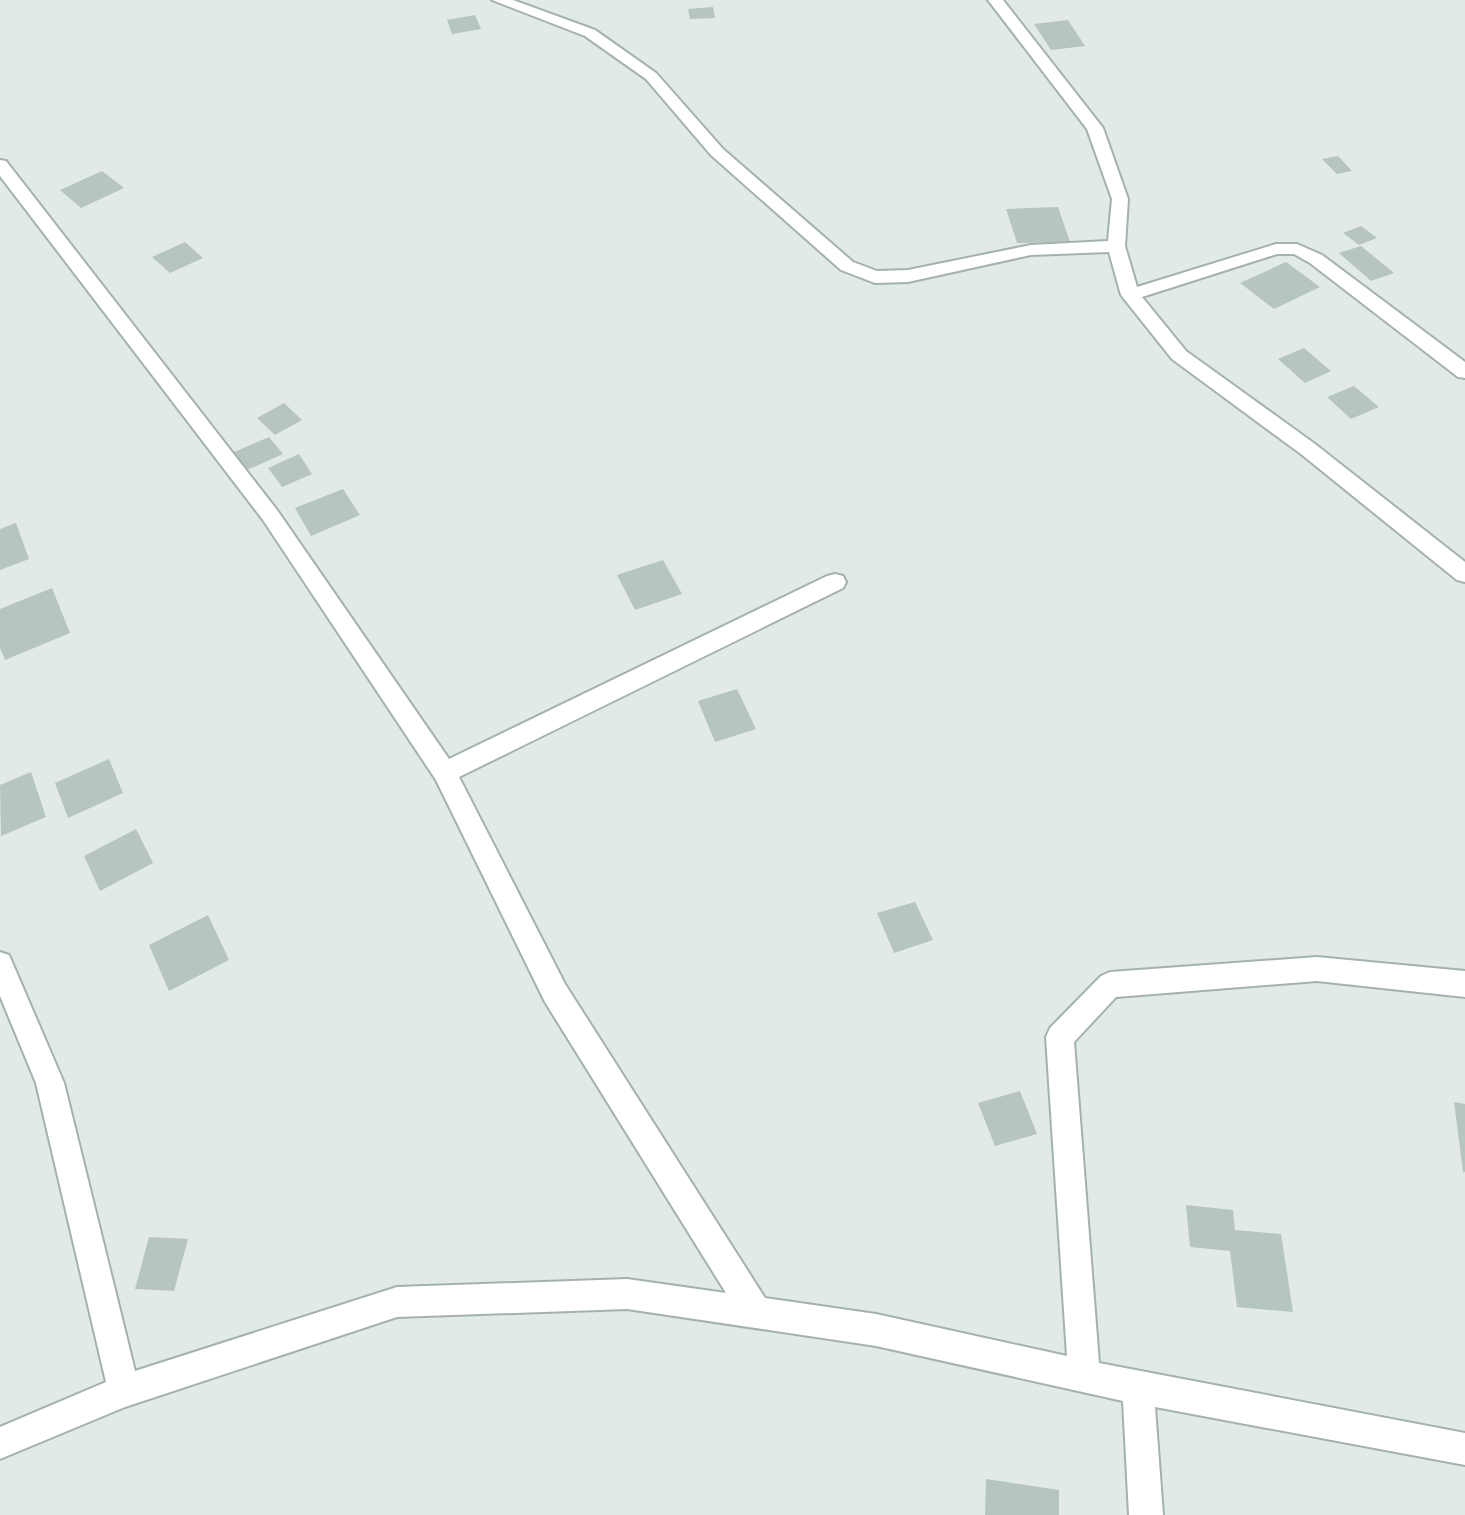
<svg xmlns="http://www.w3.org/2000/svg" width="1465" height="1515" viewBox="0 0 1465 1515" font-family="'Titillium Web',sans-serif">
<rect width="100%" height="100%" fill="#e1eae6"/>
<path fill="#b7c5bf" d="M713,7L715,18L690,19L688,9Z
M475,15L481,29L452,34L447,20Z
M1068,20L1085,46L1051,50L1034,24Z
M1338,156L1352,171L1337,174L1322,159Z
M102,171L124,188L81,208L60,190Z
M1058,207L1070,242L1017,243L1006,209Z
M1361,226L1377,238L1359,245L1343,233Z
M185,242L203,258L170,273L152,257Z
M1361,246L1394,273L1371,281L1339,253Z
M1286,262L1320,287L1274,309L1240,283Z
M1304,348L1331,371L1305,383L1278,359Z
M1354,386L1379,407L1351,419L1327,397Z
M284,403L302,420L275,435L257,418Z
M269,437L283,454L245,471L232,453Z
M299,454L312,474L282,487L268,468Z
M343,489L360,515L311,536L295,508Z
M16,523L29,559L0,570V529Z
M663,560L682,594L635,610L617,575Z
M52,588L70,633L5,660L0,648V609Z
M737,689L756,729L715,742L698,701Z
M109,759L123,793L68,818L55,783Z
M31,772L46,817L1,836L0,785Z
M136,829L153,863L100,891L84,856Z
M915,902L933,940L894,953L877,913Z
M208,915L229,960L169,991L149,945Z
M1020,1091L1037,1134L995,1146L978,1103Z
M1454,1102L1465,1104V1172H1463Z
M1186,1205L1233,1210L1235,1230L1281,1234L1293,1312L1237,1307L1230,1251L1190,1247Z
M149,1237L188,1239L174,1291L135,1289Z
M986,1479L1059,1490V1515H985Z"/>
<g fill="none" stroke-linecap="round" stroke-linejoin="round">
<defs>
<path id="street" d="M492,0H513L595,30L656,73L723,149L853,262L877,271L908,270L1031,245L1108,241L1112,199L1087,129L988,0H1003L1103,128L1128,199L1125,246L1137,287L1276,244H1297L1322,255L1465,362V378L1458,377L1310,263L1294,254H1277L1142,297L1186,351L1315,444L1465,562V582L1457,580L1301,454L1172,359L1121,295L1109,252L1031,255L908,282L875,283L841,270L711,155L646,79L585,36Z
M0,160L6,161L277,510L449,759L827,576L835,574L843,576L846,582L843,588L459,777L565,984L765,1298L876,1314L1067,1356L1046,1037L1050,1028L1101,976L1110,972L1317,957L1465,971V997L1317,981L1116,997L1074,1042L1099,1363L1465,1433V1465L1155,1407L1163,1515H1129L1123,1401L876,1346L627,1309L397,1317L125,1407L0,1459V1427L106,1382L36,1083L0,996V952L9,955L64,1083L135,1371L397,1287L627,1279L726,1293L545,1002L436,780L263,520L0,176Z"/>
</defs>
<use href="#street" stroke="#a4b2ad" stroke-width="4"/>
<use href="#street" fill="#fff" fill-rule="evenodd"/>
</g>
</svg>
